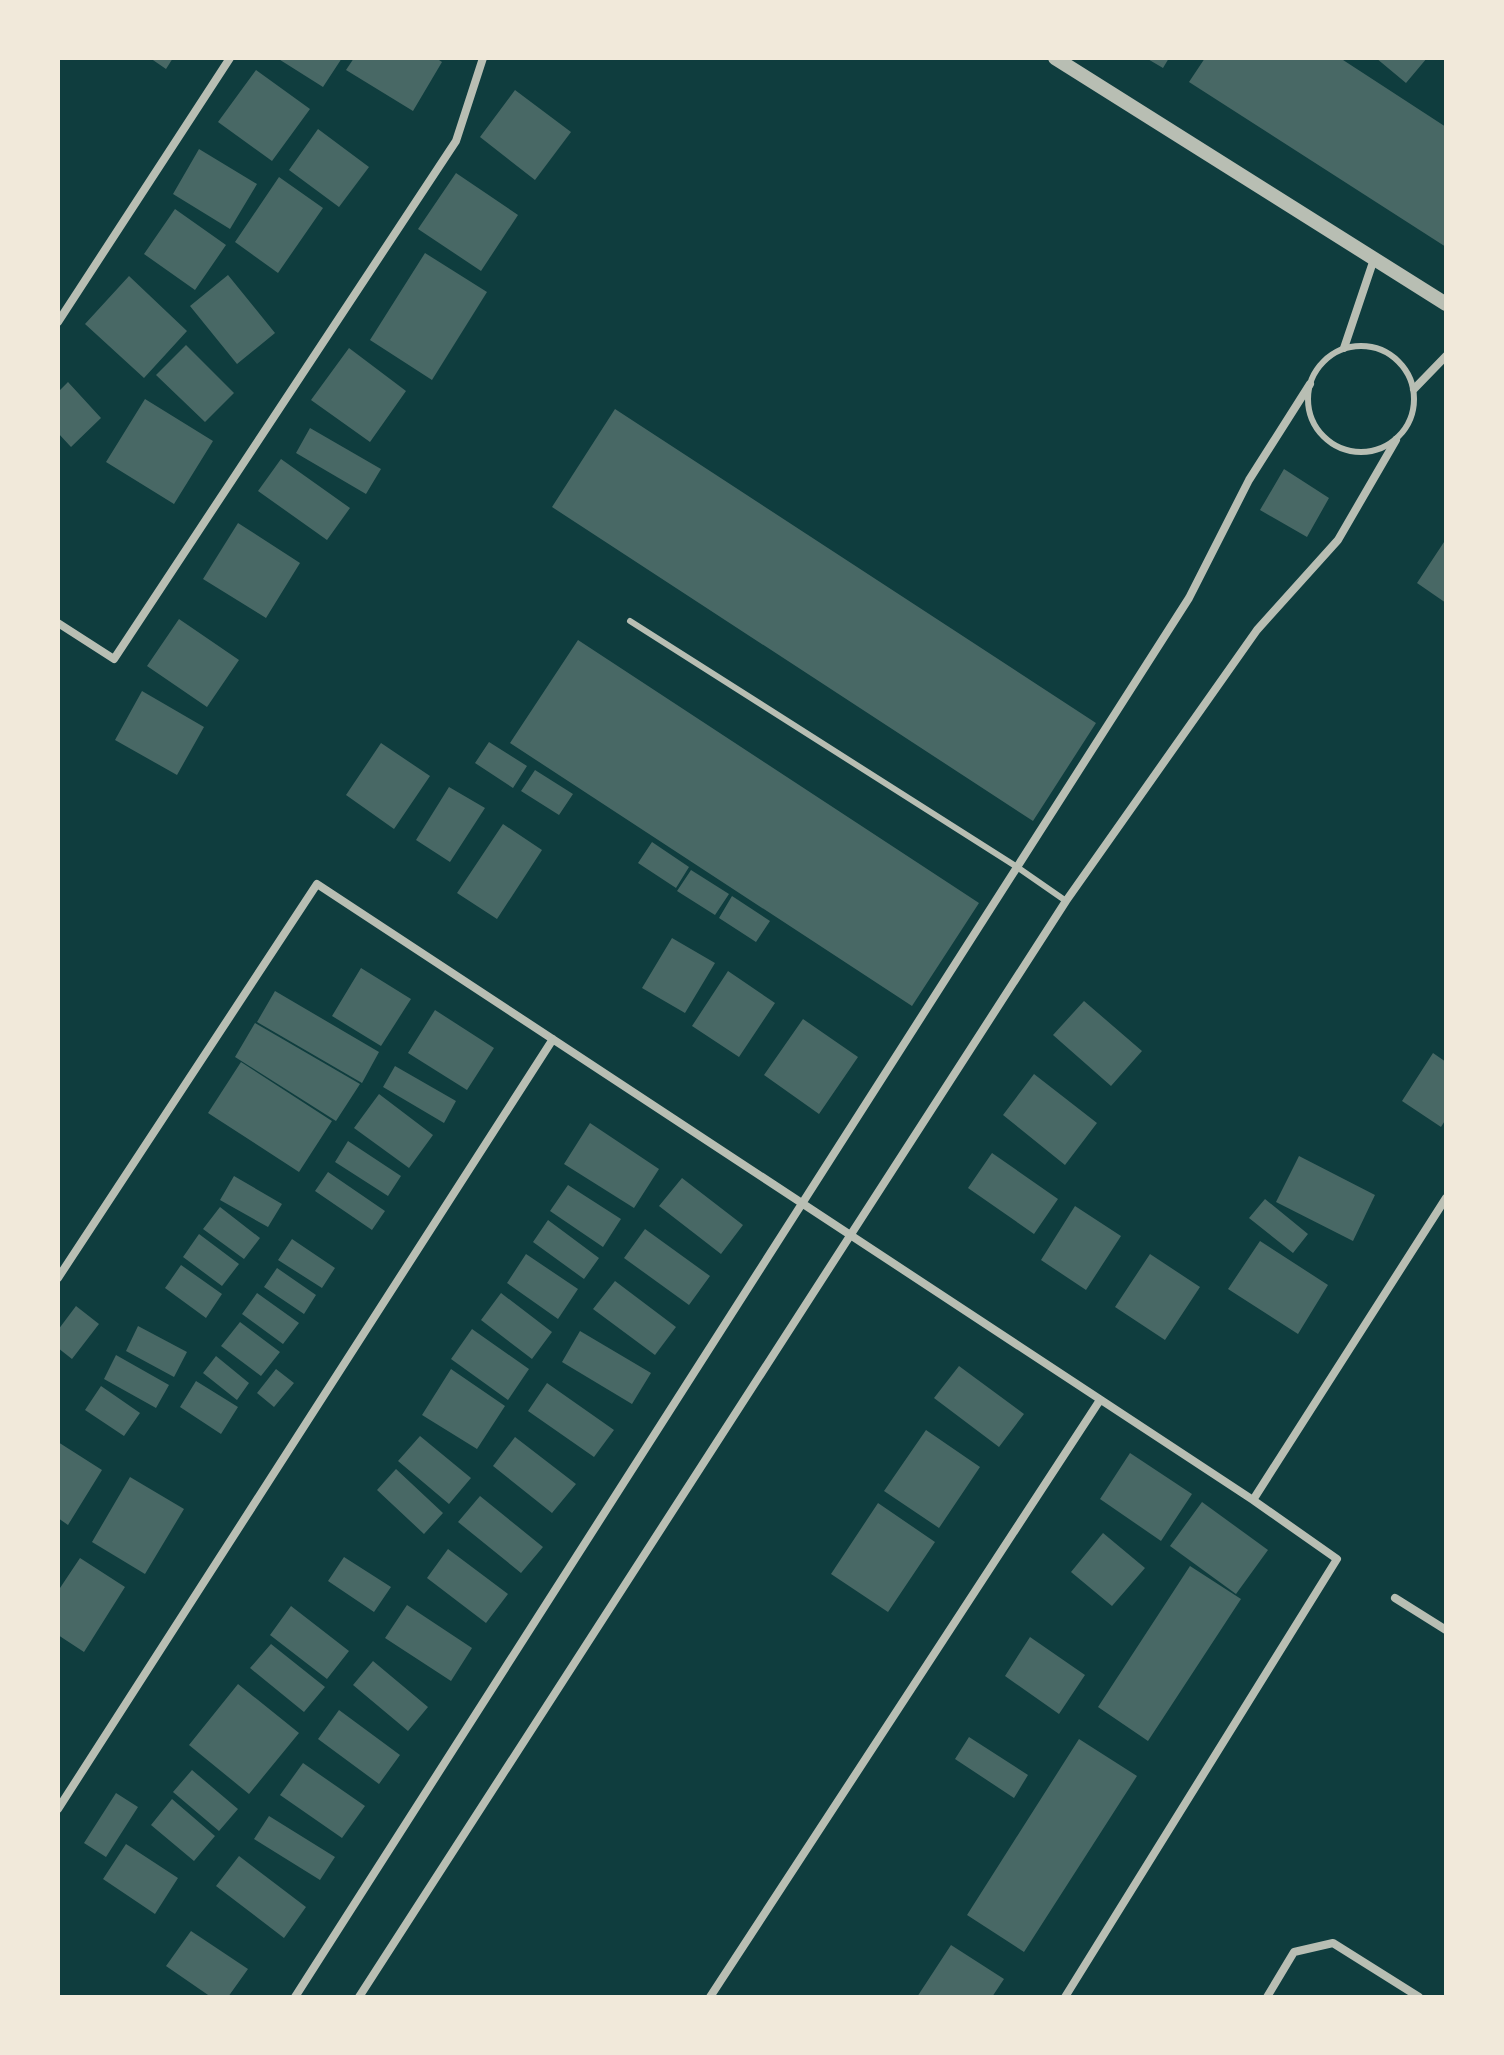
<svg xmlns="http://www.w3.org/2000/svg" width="1504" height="2055" viewBox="0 0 1504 2055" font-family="Karla,sans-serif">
<rect width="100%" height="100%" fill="#0f3d3e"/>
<path fill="#486865" d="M150,58H173L166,69Z
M277,58H342L323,87Z
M354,58H436L442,62L413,111L346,70Z
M1146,58H1169L1163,68Z
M1205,58H1340L1446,127V247L1189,82Z
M1376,58H1427L1406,83Z
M256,70L310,109L272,161L218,122Z
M515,90L571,132L535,180L480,137Z
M318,129L369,167L339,207L289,170Z
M199,149L257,184L230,229L173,194Z
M456,173L518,215L481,271L418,229Z
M279,177L323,208L278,273L235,242Z
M175,209L226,245L195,290L144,254Z
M425,253L487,292L432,380L370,340Z
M228,275L275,333L237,364L190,306Z
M129,276L187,331L144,378L85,324Z
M186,345L234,393L205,422L156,375Z
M349,348L406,391L370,442L311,400Z
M68,382L101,418L71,447L58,433V392Z
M145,399L213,441L174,504L106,462Z
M615,409L1096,723L1033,821L552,507Z
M310,428L381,469L366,494L296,453Z
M281,459L350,508L327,540L258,491Z
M1284,469L1329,498L1307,537L1260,510Z
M238,523L300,563L266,618L203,579Z
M1446,539V603L1417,583Z
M179,619L239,660L207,707L147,666Z
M578,640L979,903L912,1006L510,743Z
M142,691L204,727L177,775L115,740Z
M489,742L527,766L513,788L475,763Z
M381,743L430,776L394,829L346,795Z
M535,770L573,794L559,815L521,791Z
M449,787L485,808L450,862L416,840Z
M503,824L542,850L497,919L457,893Z
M652,842L689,867L676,888L638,863Z
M691,870L729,894L715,915L677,891Z
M732,896L770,921L756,942L719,918Z
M672,938L715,963L685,1013L642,988Z
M361,968L411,999L381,1046L332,1016Z
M728,971L775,1003L739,1057L692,1026Z
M275,991L379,1052L362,1083L257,1022Z
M1084,1001L1142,1051L1111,1086L1053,1035Z
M435,1010L494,1048L467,1090L408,1053Z
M803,1019L858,1057L819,1114L764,1075Z
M255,1023L360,1084L336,1121L235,1057Z
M1433,1053L1446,1062V1119L1441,1127L1402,1101Z
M241,1062L332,1121L299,1172L208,1113Z
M395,1066L456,1101L444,1123L383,1087Z
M1034,1074L1097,1123L1065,1165L1003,1115Z
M379,1094L433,1135L409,1168L354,1128Z
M590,1123L659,1169L634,1208L564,1164Z
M348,1141L401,1176L388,1196L335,1162Z
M992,1153L1058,1199L1034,1234L968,1188Z
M1299,1156L1375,1195L1353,1241L1276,1202Z
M328,1172L385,1211L372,1230L315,1191Z
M234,1176L282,1204L268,1227L220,1200Z
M682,1178L743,1225L721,1254L659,1206Z
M568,1185L621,1219L603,1247L550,1211Z
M1265,1199L1308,1234L1293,1253L1249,1218Z
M1075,1206L1121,1236L1086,1290L1041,1260Z
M220,1207L260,1238L244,1259L203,1229Z
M548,1220L599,1258L584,1279L533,1242Z
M645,1229L710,1276L689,1305L624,1258Z
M199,1234L239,1264L222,1286L183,1257Z
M292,1239L335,1268L322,1288L278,1260Z
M1260,1241L1328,1285L1298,1334L1228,1289Z
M526,1254L578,1289L558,1319L507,1283Z
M1150,1254L1200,1287L1165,1340L1115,1307Z
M181,1265L222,1294L206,1318L165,1288Z
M277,1268L316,1295L304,1314L264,1287Z
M615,1281L676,1327L655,1355L593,1309Z
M257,1293L299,1323L283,1344L242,1314Z
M501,1293L552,1332L532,1359L481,1320Z
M76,1306L99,1324L72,1359L58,1348V1330Z
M240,1322L280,1352L261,1376L221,1346Z
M138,1326L187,1352L174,1377L126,1351Z
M472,1329L529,1369L508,1400L451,1359Z
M580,1331L651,1373L632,1404L562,1362Z
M116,1355L169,1385L156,1408L104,1379Z
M216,1356L249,1383L237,1400L203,1373Z
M959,1366L1024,1414L999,1447L934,1398Z
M276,1369L294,1383L274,1407L257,1393Z
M451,1369L505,1406L477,1449L422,1415Z
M196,1381L238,1407L221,1434L180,1407Z
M547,1383L614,1430L594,1457L528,1411Z
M101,1386L140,1413L124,1436L85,1410Z
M926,1430L980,1467L939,1528L884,1491Z
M420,1436L471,1478L449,1504L398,1461Z
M515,1437L576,1484L552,1513L493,1466Z
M58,1442L102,1470L68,1525L58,1518Z
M1130,1453L1192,1494L1161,1541L1100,1499Z
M396,1469L443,1513L424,1534L377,1490Z
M130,1477L184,1509L145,1574L92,1542Z
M480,1496L543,1547L521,1573L458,1522Z
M1202,1502L1268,1550L1236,1594L1170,1546Z
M878,1503L935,1542L888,1612L831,1574Z
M1103,1533L1145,1568L1112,1606L1071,1572Z
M448,1549L508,1594L486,1623L427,1578Z
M344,1557L391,1587L374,1612L328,1581Z
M80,1558L125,1587L84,1652L58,1635V1591Z
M1190,1566L1241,1599L1148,1741L1098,1707Z
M407,1605L472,1648L451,1681L385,1638Z
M291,1606L349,1651L327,1679L270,1635Z
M1030,1637L1085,1675L1059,1714L1005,1676Z
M271,1644L325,1687L304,1712L250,1668Z
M373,1661L428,1707L408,1731L353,1685Z
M238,1684L299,1733L249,1794L189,1745Z
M339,1710L400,1755L379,1784L318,1739Z
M969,1737L1028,1775L1014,1798L955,1759Z
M1079,1739L1137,1776L1024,1952L967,1915Z
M303,1763L365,1806L342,1838L280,1795Z
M192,1770L238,1809L219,1831L173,1792Z
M116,1793L138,1807L106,1857L84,1843Z
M172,1799L215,1836L194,1861L151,1825Z
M269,1816L335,1857L320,1880L254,1839Z
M126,1844L178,1878L155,1914L103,1879Z
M239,1856L306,1907L284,1938L216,1886Z
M191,1931L248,1969L228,1997H211L166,1966Z
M951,1945L1004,1979L992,1997H917Z"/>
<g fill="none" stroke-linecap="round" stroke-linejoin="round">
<path stroke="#b8beb3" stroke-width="6" d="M1308 399a53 53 0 1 1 106 0a53 53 0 1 1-106 0Z
M630,621L1017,867L1066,901"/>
<path stroke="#b8beb3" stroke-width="8" d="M58,322L230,58
M1344,348L1374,259
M1414,389L1446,356
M58,623L114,659L456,141L483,58
M58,1278L317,884L1253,1500L1337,1559L1065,1997
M1253,1500L1446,1198
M1395,1598L1446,1630
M58,1809L553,1039
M295,1997L1189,598L1249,480L1310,384
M359,1997L1066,901L1257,630L1338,540L1396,440
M710,1997L1100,1400
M1267,1997L1294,1952L1333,1943L1419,1997"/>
<path stroke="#b8beb3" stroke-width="14" d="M1055,58L1446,304"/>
</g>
<rect width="1504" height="2055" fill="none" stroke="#f1e9da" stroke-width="120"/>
</svg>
